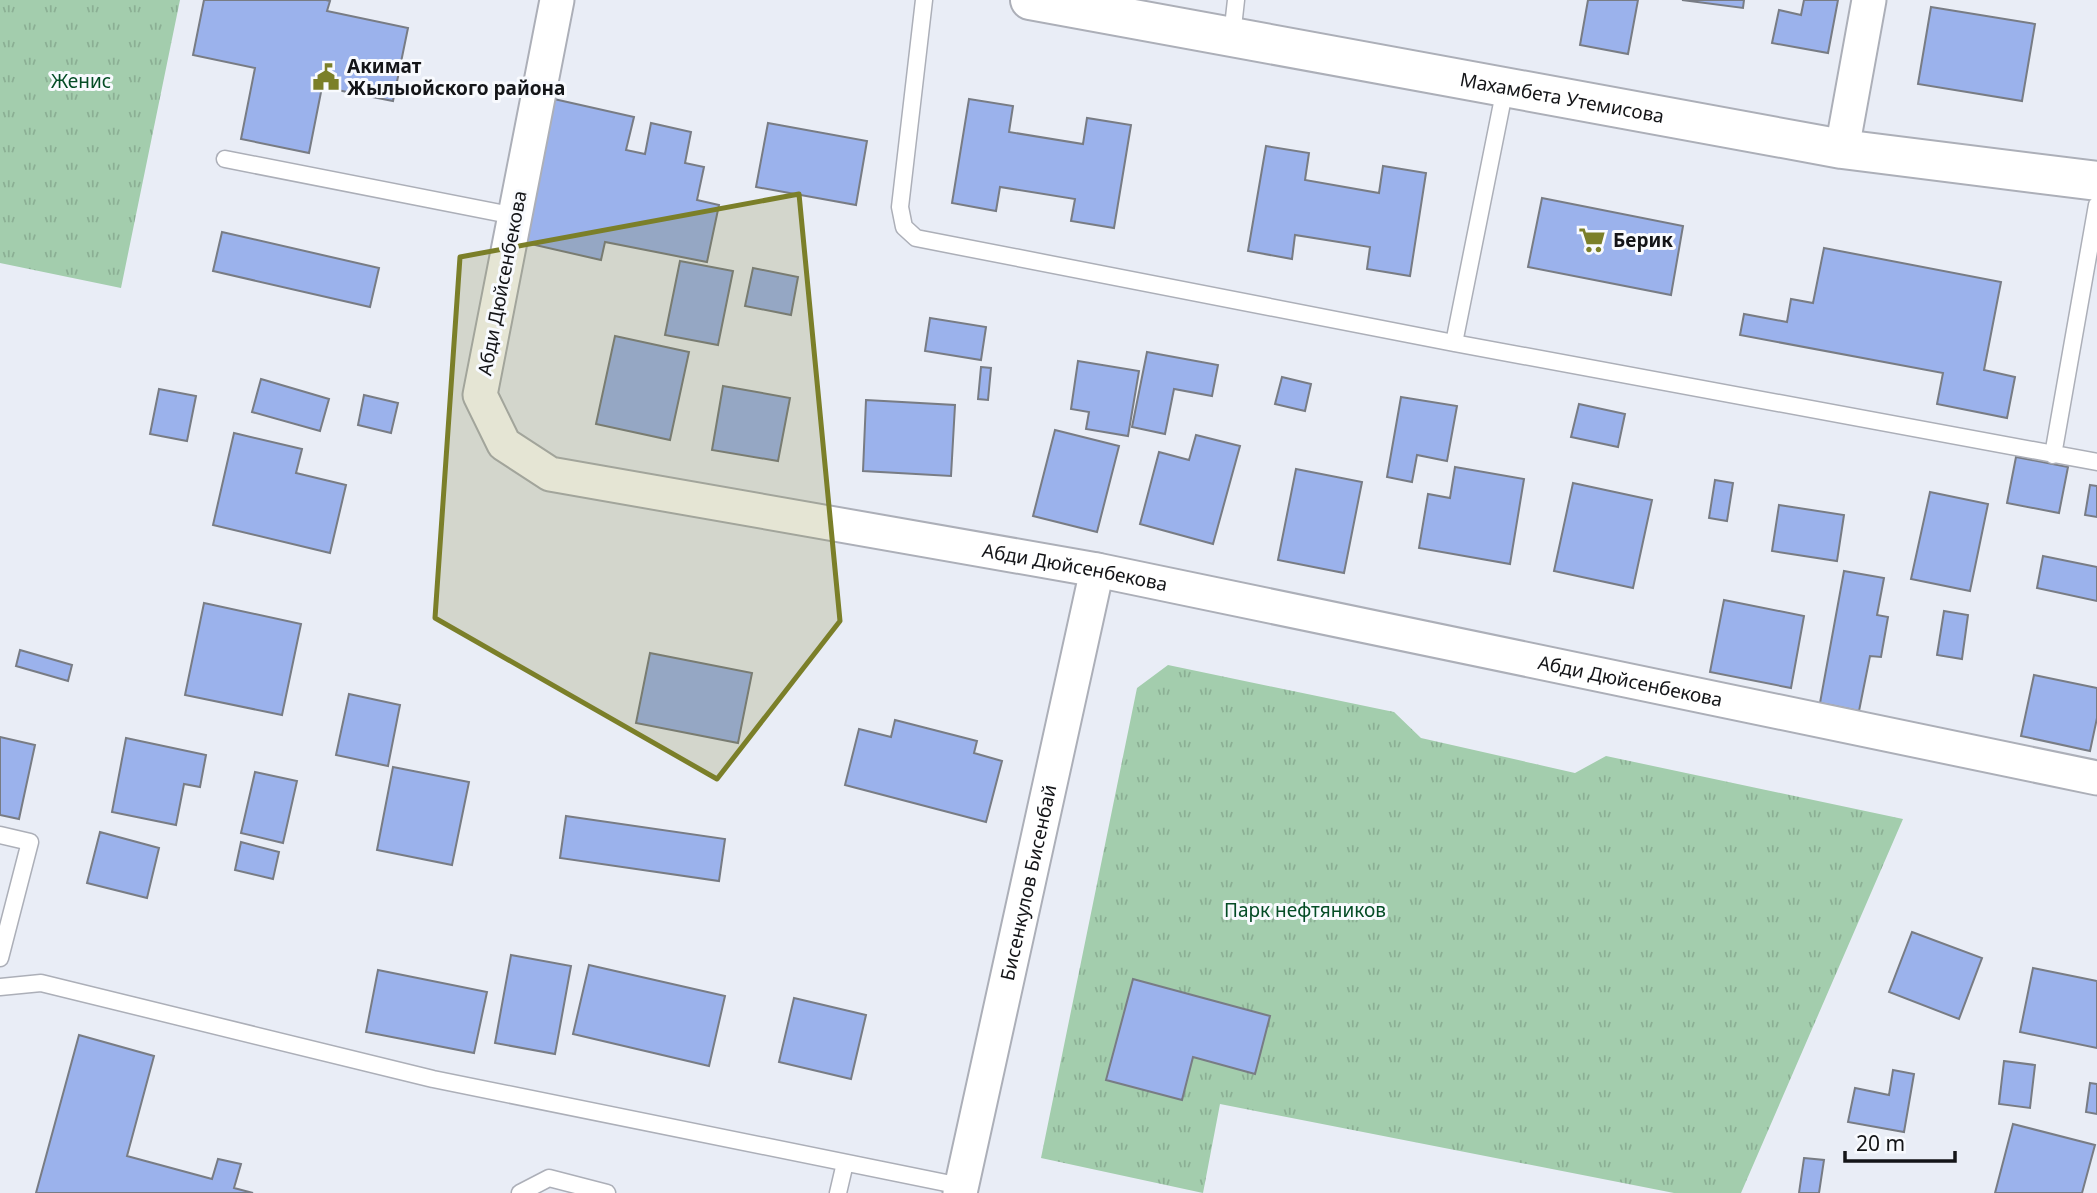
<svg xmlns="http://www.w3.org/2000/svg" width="2097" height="1193" viewBox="0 0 2097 1193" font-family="'Noto Sans',sans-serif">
<defs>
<pattern id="park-tufts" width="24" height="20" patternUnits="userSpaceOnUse" patternTransform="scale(1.75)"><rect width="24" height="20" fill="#a3cdad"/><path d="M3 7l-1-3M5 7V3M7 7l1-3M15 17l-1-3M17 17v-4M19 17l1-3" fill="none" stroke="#8baf94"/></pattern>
</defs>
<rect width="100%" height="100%" fill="#e9edf6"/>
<path fill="url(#park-tufts)" d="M0,0H180L121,288L0,263Z
M1168,665L1394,712L1421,738L1575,773L1606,756L1903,819L1741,1193H1674L1220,1104L1203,1193L1041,1158L1137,688Z"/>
<path fill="#9bb2ec" stroke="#787c84" stroke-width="2" d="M204,0H326L330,1L327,11L408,28L393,101L322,87L309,153L241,139L255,68L193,55Z
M1588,0H1638L1628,54L1580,45Z
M1682,0H1744L1743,8Z
M1804,0H1838L1828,53L1772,43L1779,10L1801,15Z
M1931,7L2035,24L2022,101L1918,84Z
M554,99L634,117L626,150L645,154L651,123L691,132L685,163L704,167L697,200L719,205L707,262L605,242L601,260L522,242Z
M969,99L1013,106L1009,132L1083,144L1087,118L1131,125L1114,228L1071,221L1075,199L1000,187L996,211L952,203Z
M768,123L867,141L856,205L756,187Z
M1266,146L1309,153L1305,180L1379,193L1383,166L1426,173L1410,276L1367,269L1370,247L1295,235L1292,259L1248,251Z
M1542,198L1683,226L1671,295L1528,267Z
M222,232L379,268L370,307L213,271Z
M1824,248L2001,282L1984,370L2015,377L2007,418L1937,404L1943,373L1740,335L1744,314L1787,322L1791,299L1813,303Z
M680,261L733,271L718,345L665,335Z
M753,268L798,277L791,315L745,306Z
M930,318L986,327L981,360L925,351Z
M615,336L689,352L670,440L596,424Z
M1147,352L1218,365L1212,396L1174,389L1165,434L1132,427Z
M1078,361L1139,371L1128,436L1086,429L1089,412L1071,409Z
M981,367L991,368L988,400L978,399Z
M1282,377L1311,384L1305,411L1275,404Z
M261,379L329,399L320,431L252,412Z
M723,386L790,398L778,461L712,450Z
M159,389L196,396L187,441L150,434Z
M364,395L398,403L391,433L358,425Z
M1401,397L1457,406L1447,461L1417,455L1412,482L1387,477Z
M866,400L955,405L951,476L863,471Z
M1579,404L1625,414L1618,447L1571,437Z
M1055,430L1119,446L1097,532L1033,516Z
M234,433L302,449L296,473L346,485L330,553L213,525Z
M1196,435L1240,446L1213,544L1140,524L1159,452L1189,460Z
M2016,457L2068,467L2059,513L2007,503Z
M1455,467L1524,479L1510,564L1419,548L1428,494L1450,498Z
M1296,469L1362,482L1344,573L1278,560Z
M1715,480L1733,483L1727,521L1709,518Z
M1573,483L1652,500L1633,588L1554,571Z
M2090,485L2097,486V517L2085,515Z
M1930,492L1988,504L1970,591L1911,579Z
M1779,505L1844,515L1837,561L1772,551Z
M2043,556L2097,567V601L2037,588Z
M1844,571L1884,578L1877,615L1888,617L1881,657L1870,656L1859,711L1820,703Z
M1724,600L1804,616L1791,688L1710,672Z
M204,603L301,624L282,715L185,695Z
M1944,611L1968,615L1962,659L1937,655Z
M20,650L72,665L68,681L16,666Z
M650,653L752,673L738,743L636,723Z
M2034,675L2097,688V718L2090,751L2021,736Z
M349,694L400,705L388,766L336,755Z
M895,720L977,741L974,753L1002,761L986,822L845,785L859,729L891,737Z
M0,737L35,745L19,819L0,815Z
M126,738L206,755L200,787L184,784L176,825L112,812Z
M393,767L469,782L452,865L377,850Z
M255,772L297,781L283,843L241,833Z
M566,816L725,839L719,881L560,858Z
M100,832L159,848L147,898L87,883Z
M241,842L279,852L273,879L235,870Z
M1912,932L1982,958L1959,1019L1889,992Z
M511,955L571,966L555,1054L495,1043Z
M589,965L725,996L709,1066L573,1034Z
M2033,968L2097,981V1048L2020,1032Z
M378,970L487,992L474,1053L366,1032Z
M1133,979L1270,1016L1255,1074L1193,1057L1182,1100L1106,1080Z
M794,998L866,1015L851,1079L779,1062Z
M79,1035L154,1056L127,1156L212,1179L218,1159L241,1164L234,1188L253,1193H36Z
M2004,1061L2035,1065L2030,1108L1999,1104Z
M1893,1070L1914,1074L1904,1132L1848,1122L1855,1088L1889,1095Z
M2090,1083L2097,1084V1114L2086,1112Z
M2013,1124L2095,1145L2082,1193H1995Z
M1804,1158L1824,1160L1819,1193H1799Z"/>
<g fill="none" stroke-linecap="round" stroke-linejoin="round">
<defs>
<path id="service" d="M924,0L900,207L904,227L916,238L1454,343L2097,462
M1232,36L1236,0
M225,159L515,216
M1454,343L1505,88
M2053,455L2097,205
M0,835L30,842L0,958
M0,987L41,983L433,1079L961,1186
M520,1193L549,1178L607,1193
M838,1193L845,1163"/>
<g id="minor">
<path id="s1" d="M557,0L480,395L504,444L550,474L1097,570L2097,778"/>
<path d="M1842,149L1869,0"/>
<path id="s2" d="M960,1193L1097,570"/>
</g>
<g id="tertiary">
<path id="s3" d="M1030,0L1842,149L2097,181"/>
</g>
</defs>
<use href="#service" stroke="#acafb8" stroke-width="19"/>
<use href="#minor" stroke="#acafb8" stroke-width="37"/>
<use href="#tertiary" stroke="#acafb8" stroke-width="42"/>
<use href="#service" stroke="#fff" stroke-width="16"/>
<use href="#minor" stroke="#fff" stroke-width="33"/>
<use href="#tertiary" stroke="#fff" stroke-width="38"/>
</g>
<path fill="#7b7f29" fill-opacity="0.2" stroke="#7b7f29" stroke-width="5" stroke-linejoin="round" d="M799,194L840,621L717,779L435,618L460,257Z"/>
<defs>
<symbol id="civic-bare" viewBox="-9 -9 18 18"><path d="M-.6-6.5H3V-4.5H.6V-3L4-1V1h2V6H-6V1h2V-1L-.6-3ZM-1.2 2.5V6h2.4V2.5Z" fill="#7b7f29" stroke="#f8fafe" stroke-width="2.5" paint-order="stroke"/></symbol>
<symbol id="supermarket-bare" viewBox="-9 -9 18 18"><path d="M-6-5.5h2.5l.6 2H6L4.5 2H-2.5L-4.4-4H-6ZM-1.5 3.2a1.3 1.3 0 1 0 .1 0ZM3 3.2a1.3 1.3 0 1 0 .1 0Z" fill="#7b7f29" stroke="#f8fafe" stroke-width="2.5" paint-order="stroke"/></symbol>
</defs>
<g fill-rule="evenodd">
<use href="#civic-bare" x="307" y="58" width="38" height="38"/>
<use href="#supermarket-bare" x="1573" y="221" width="38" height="38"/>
</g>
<g text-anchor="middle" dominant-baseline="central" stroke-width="6" stroke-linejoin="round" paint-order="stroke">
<g font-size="19" font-weight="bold" fill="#141518" stroke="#f8fafe" text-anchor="start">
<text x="347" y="66">Акимат<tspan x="347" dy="22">Жылыойского района</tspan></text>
<text x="1613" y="240">Берик</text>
</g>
<g font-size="19" fill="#044c25" stroke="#f8fafe">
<text x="81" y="81">Женис</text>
<text x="1305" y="910">Парк нефтяников</text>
</g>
<g font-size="19" fill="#141518" stroke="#f8fafe">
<text stroke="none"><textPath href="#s3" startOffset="541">Махамбета Утемисова</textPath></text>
<text transform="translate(502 283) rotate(-79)">Абди Дюйсенбекова</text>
<text stroke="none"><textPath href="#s1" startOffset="1045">Абди Дюйсенбекова</textPath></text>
<text stroke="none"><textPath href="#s1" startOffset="1612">Абди Дюйсенбекова</textPath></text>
<text stroke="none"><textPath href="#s2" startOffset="318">Бисенкулов Бисенбай</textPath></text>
</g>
</g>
<path d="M1845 1151v10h110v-10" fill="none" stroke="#141518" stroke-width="3.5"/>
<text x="1856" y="1151" font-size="21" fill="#141518" stroke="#f8fafe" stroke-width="5" paint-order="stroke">20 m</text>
</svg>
